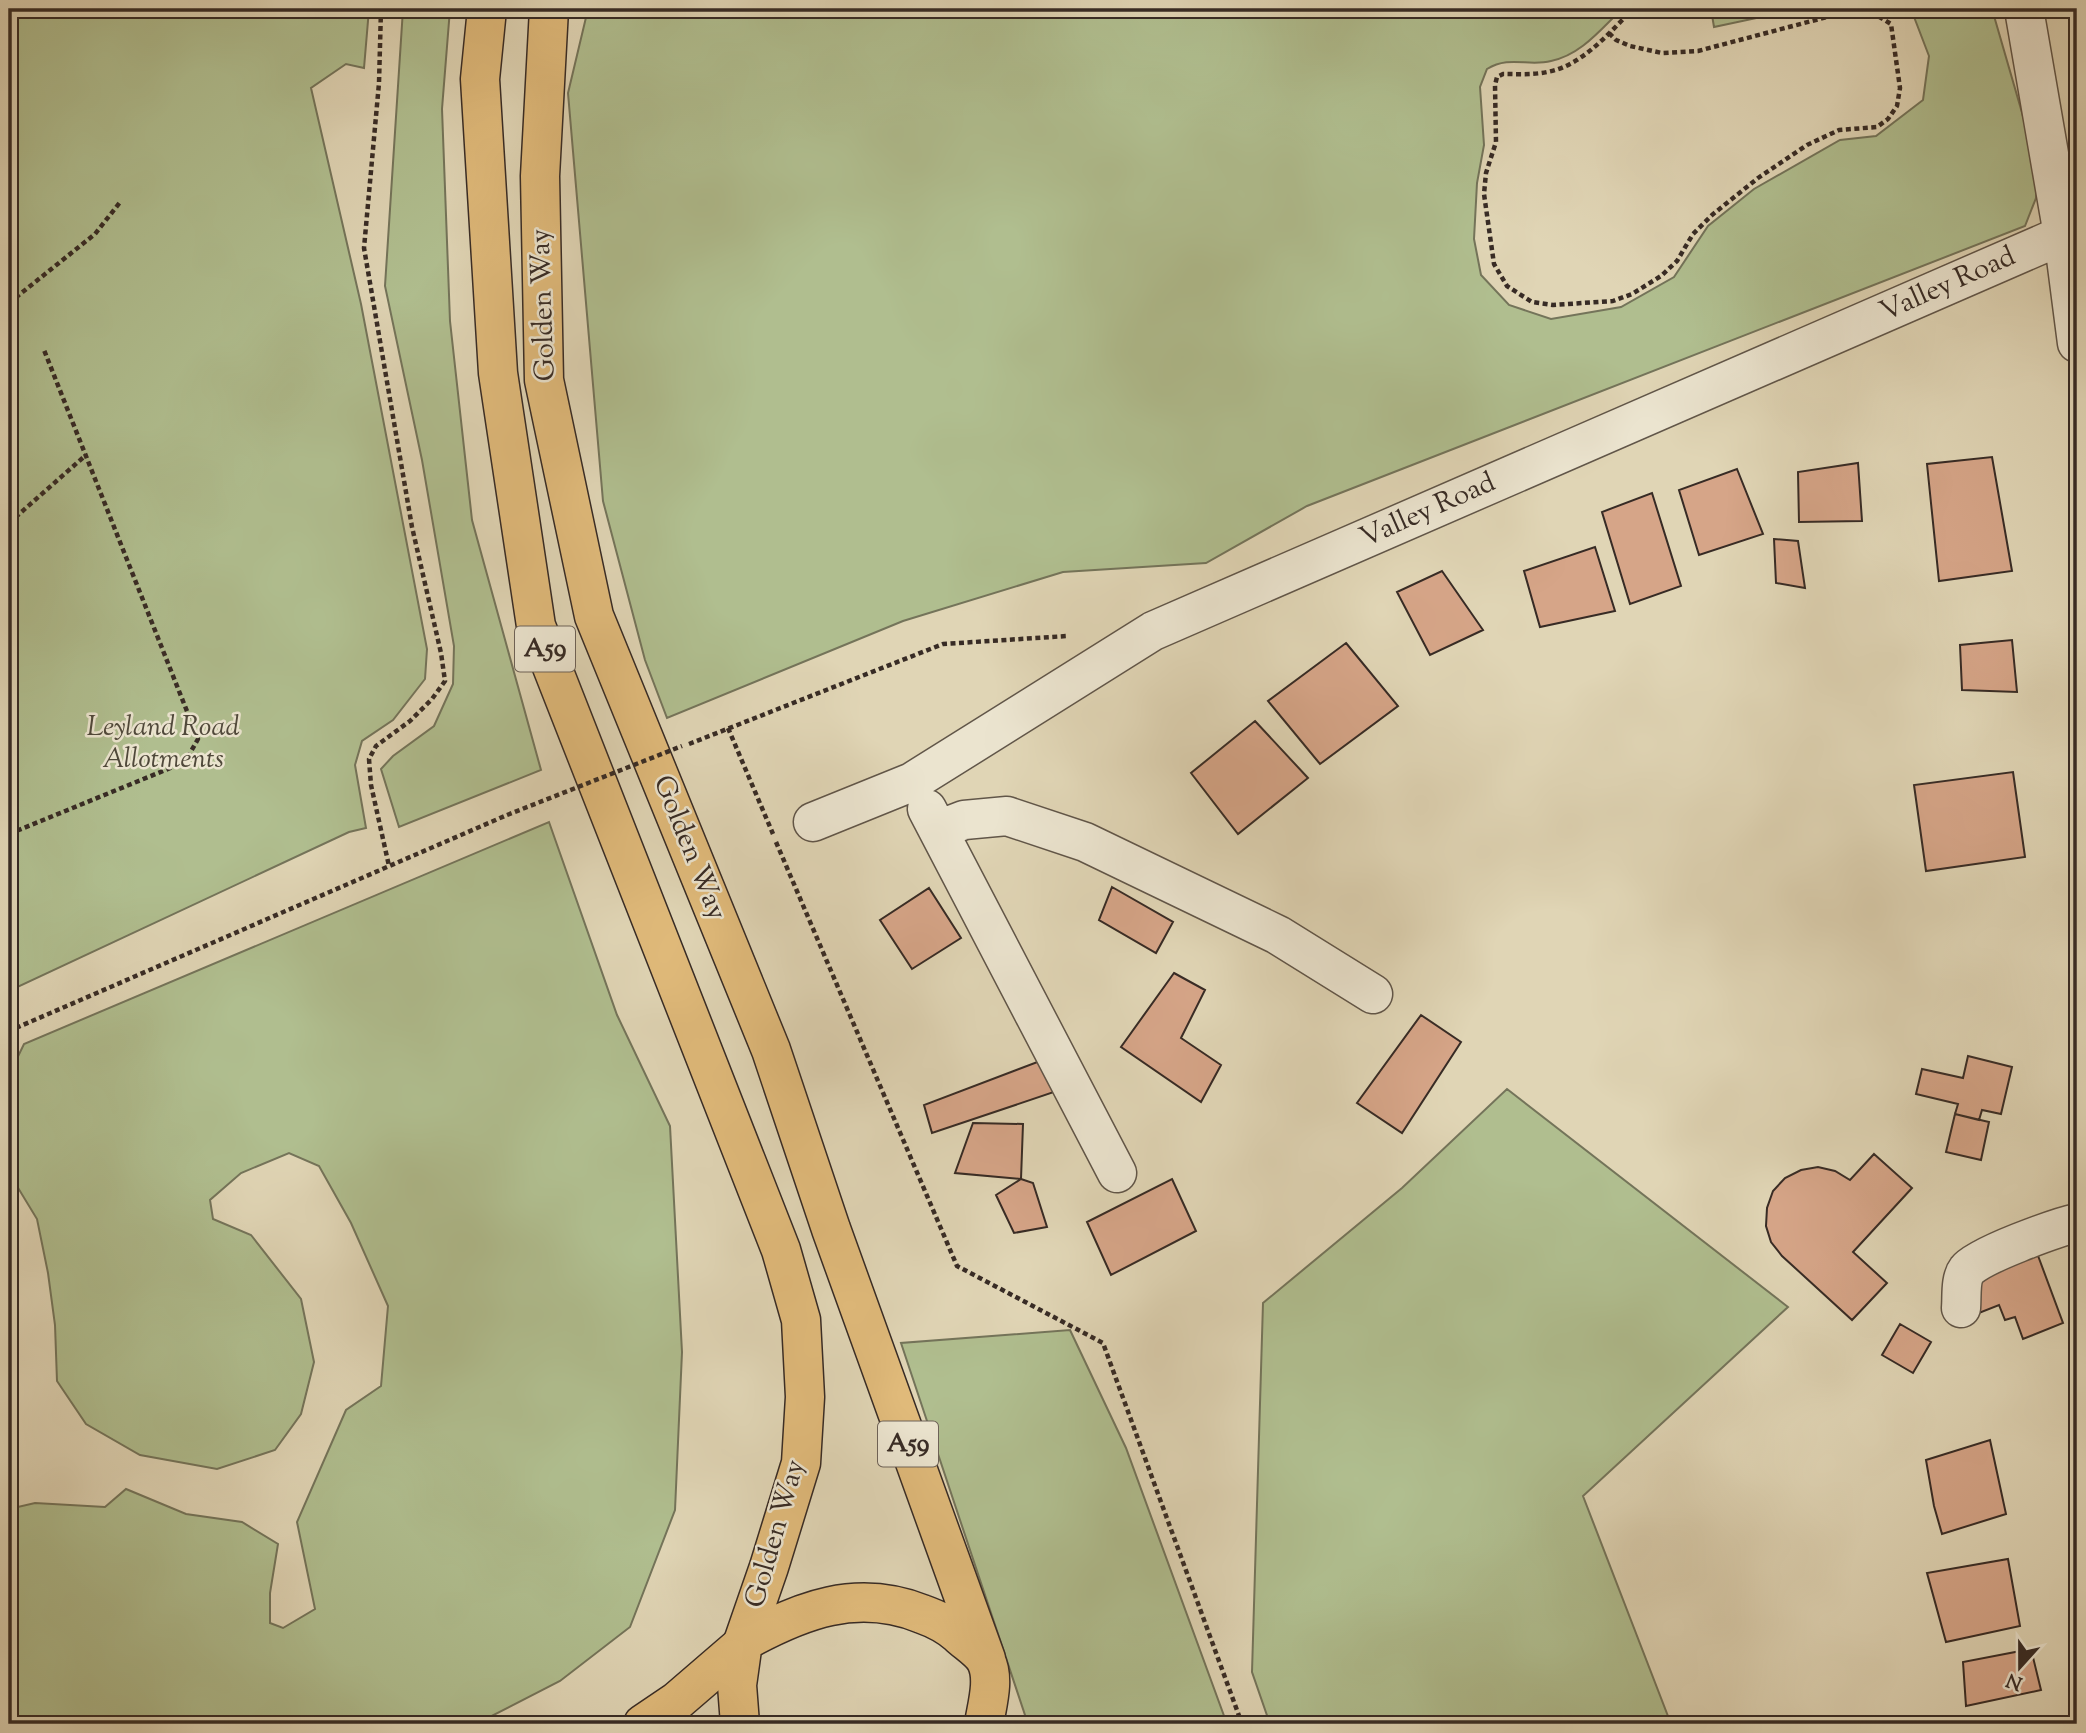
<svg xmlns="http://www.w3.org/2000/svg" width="2086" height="1733" viewBox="0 0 2086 1733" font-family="'Sorts Mill Goudy',serif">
<rect width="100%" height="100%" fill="#e0d5b5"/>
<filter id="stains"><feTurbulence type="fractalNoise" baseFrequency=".00286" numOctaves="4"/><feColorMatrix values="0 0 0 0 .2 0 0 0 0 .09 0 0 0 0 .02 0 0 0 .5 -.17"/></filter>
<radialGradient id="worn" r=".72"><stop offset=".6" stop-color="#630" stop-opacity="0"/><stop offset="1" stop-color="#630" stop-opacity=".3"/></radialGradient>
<path fill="#b0be8f" stroke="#74745a" stroke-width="2" d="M9,9H369L364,68L346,64L311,88L361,304L427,649L425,679L393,720L362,741L355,765L366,828L349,832L9,991Z
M403,9H450L442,109L450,321L472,520L541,770L399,827L381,769L393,756L434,726L453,684L454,646L422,460L385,286Z
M588,9H1622C1601,29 1581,55 1551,61C1528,67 1510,55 1487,69L1480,87L1484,145L1477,183L1474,239L1481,275L1509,305L1551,319L1621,307L1674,277L1708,226L1754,189L1840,140L1876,136L1923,100L1929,56L1911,9H1992L2038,168L2036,198L2025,226L1307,506L1206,563L1063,572L903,621L667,718L645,660L603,501L568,93Z
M1711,9H1799L1714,27Z
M549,822L617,1015L670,1126L682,1352L675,1510L630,1627L560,1681L476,1724H9V1509L35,1503L105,1507L126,1489L186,1514L242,1522L278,1544L270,1593V1623L283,1628L315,1609L297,1522L346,1410L381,1386L388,1306L351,1223L319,1166L289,1153L241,1173L210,1200L213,1219L251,1235L301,1299L314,1362L301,1414L275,1450L217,1469L140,1455L86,1424L57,1381L55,1325L48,1273L37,1219L9,1173V1075L24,1044Z
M1507,1089L1788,1307L1583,1496L1671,1724H1270L1252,1672L1263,1303L1402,1188Z
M1070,1330L1126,1448L1227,1724H1028L901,1343Z"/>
<path fill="#d6a588" stroke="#372b25" stroke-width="2" d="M1992,457L2012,571L1939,581L1927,464Z
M1858,463L1862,521L1799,522L1798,472Z
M1737,469L1763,534L1699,555L1679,490Z
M1652,493L1681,586L1630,604L1602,512Z
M1774,539L1798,541L1805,588L1776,583Z
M1595,547L1615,611L1540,627L1524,571Z
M1442,571L1483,630L1430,655L1397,592Z
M2012,640L2017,692L1962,690L1960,645Z
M1346,643L1398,706L1320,764L1268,701Z
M1255,721L1308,778L1238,834L1191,773Z
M2013,772L2025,857L1926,871L1914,785Z
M1112,887L1173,922L1156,953L1099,920Z
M929,888L961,938L912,969L880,920Z
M1174,973L1205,990L1181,1038L1221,1065L1201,1102L1121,1047Z
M1421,1015L1461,1042L1402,1133L1357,1103Z
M1968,1056L2012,1067L2001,1114L1982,1110L1979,1120L1955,1114L1958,1104L1916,1094L1922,1069L1963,1078Z
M1040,1061L1054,1092L932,1133L924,1105Z
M1955,1114L1989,1122L1981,1160L1946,1152Z
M973,1123L1023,1124L1021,1179L955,1173Z
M1874,1154L1912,1188L1853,1252L1887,1283L1852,1320L1782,1256L1771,1242L1766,1226L1767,1208L1773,1191L1785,1178L1801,1170L1818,1167L1835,1171L1850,1180Z
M1021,1179L1033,1183L1047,1227L1014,1233L996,1195Z
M1172,1179L1196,1231L1111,1275L1087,1222Z
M2037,1253L2063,1323L2023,1339L2015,1317L2005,1320L1999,1305L1979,1313L1966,1279Z
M1900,1324L1931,1342L1913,1373L1882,1355Z
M1990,1440L2006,1514L1942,1534L1934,1506L1926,1460Z
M2008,1559L2020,1626L1946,1642L1927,1573Z
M2031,1649L2041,1690L1966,1706L1963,1662Z"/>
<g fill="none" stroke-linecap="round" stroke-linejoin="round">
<defs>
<path id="minor" d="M2024,9L2063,235L2077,343
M927,809L1117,1173
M813,822L912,782L1153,631L2063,235
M938,830L964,820L1007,816L1085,842L1278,935L1373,994
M1961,1308C1962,1297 1960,1279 1967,1270C1977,1256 2058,1227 2077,1223"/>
<path id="major" d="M643,1724L677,1701L742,1645"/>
<path id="highway" d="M487,9L480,79L498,373L536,626L781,1250L801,1320L805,1397L801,1463L769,1567L743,1642
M549,9L540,176L544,380L594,616L771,1050L831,1229L986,1659
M740,1724L737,1685L743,1642C801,1610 857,1588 922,1614C936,1619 947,1624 959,1635C966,1642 981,1651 986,1661C995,1679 987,1705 984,1724"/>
</defs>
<use href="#minor" stroke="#615649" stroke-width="41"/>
<use href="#major" stroke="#372b25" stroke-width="41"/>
<use href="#highway" stroke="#372b25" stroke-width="41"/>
<path stroke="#372b25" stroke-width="4.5" stroke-dasharray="5 3.5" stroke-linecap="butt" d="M381,9L379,83L364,248L412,527L441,653L445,681L432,699L410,721L376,746L369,759L371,785L389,866
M1609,33L1616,40L1630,46L1662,53L1698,51L1842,13H1873L1891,24L1900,88L1897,106L1888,119L1877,127L1839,130L1807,145L1758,178L1712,215L1693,234L1677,261L1661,276L1632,294L1613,301L1553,305L1532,302L1507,286L1494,264L1484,194L1486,173L1496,142L1495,85L1497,77L1503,74C1517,74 1533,75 1547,72C1582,66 1609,33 1633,9
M9,303L95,234L121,201
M9,523L86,455
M728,728L773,834
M689,744L943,644L1067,636
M9,834L185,762L198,739L44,350
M776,842L957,1266L1103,1343L1242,1724
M9,1012L16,1028
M9,1033L16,1028L507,815"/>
<use href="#minor" stroke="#ebe4cf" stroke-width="38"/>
<use href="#major" stroke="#e0ba7a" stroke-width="38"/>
<use href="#highway" stroke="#e0ba7a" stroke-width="38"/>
<path stroke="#372b25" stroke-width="4.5" stroke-dasharray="5 3.5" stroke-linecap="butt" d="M507,815L682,746"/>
</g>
<g text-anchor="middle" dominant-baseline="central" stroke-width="5" stroke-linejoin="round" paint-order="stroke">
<g fill="#ebe4cf" stroke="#6d6258" stroke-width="2">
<rect x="515" y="626.5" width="60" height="45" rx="5"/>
<rect x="878" y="1421.5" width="60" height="45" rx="5"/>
</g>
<g font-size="26" font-weight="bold" fill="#372b25">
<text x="545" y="649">A59</text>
<text x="908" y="1444">A59</text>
</g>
<g font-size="28" fill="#372b25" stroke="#ebe4cf">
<text transform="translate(1948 285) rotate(-24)">Valley Road</text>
<text transform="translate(544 305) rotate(-92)">Golden Way</text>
<text transform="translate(1428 511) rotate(-24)">Valley Road</text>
<text transform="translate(689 848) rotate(68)">Golden Way</text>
<text transform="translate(776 1534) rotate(-74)">Golden Way</text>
</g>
<g font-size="28" font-style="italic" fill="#4f483a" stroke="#ebe4cf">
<text x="163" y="728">Leyland Road<tspan x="163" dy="32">Allotments</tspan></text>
</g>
</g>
<rect width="2086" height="1733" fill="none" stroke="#e0d5b5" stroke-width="35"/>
<rect x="10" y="10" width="2065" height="1712" fill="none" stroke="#372b25" stroke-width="3.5"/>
<rect x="18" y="18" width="2051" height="1698" fill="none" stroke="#372b25" stroke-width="2"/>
<g transform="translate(2020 1667) rotate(201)" stroke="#ebe4cf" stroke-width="5" paint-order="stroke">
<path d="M0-5L12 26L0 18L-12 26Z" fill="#372b25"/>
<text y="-10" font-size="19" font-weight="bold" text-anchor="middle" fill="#372b25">N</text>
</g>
<rect width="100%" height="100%" filter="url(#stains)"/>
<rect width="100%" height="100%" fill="url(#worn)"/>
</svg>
